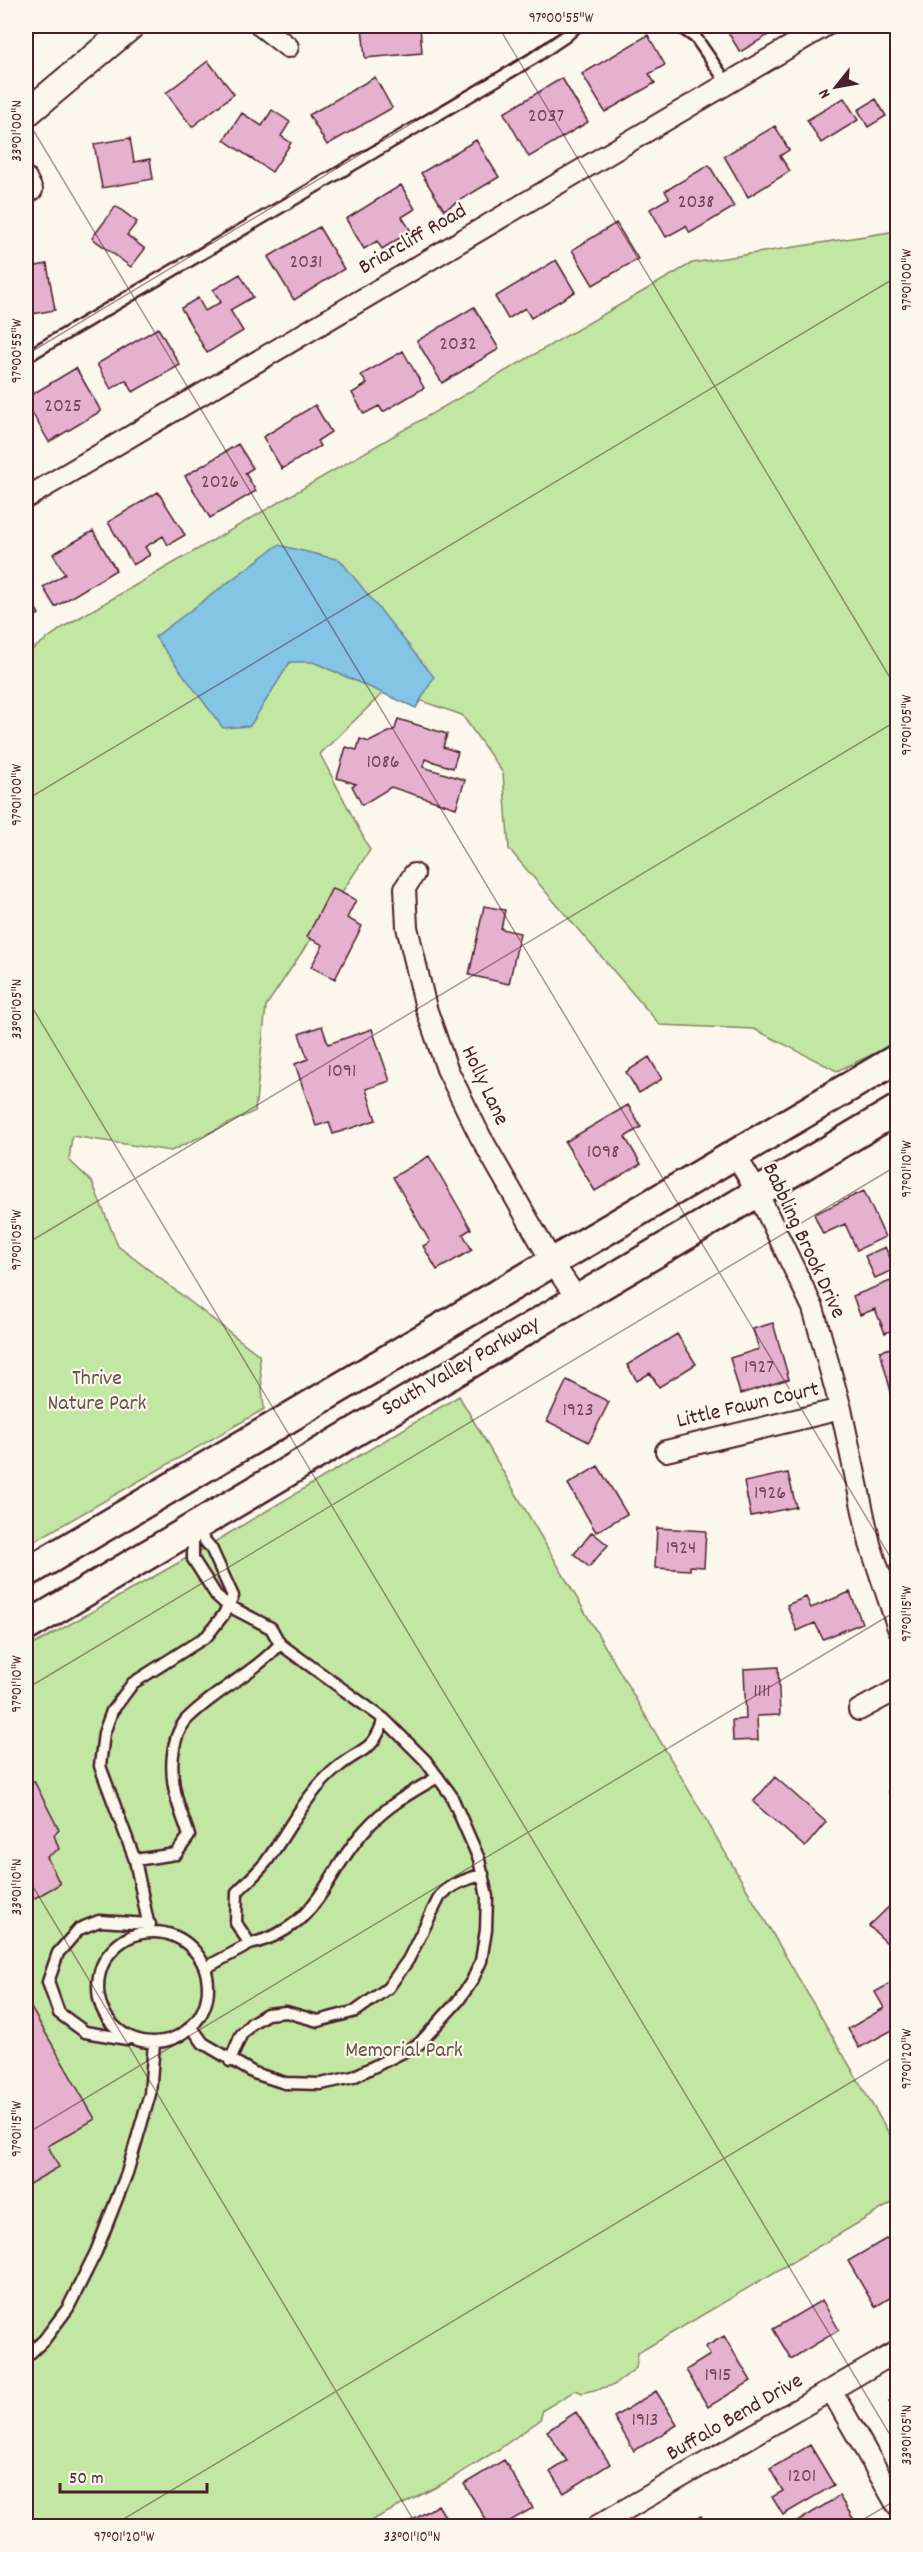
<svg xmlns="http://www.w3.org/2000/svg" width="923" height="2552" viewBox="0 0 923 2552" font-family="Dekko,sans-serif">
<rect width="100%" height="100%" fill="#fbf7ec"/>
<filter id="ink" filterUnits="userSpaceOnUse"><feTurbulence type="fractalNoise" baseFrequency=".0167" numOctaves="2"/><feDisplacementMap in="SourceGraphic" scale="12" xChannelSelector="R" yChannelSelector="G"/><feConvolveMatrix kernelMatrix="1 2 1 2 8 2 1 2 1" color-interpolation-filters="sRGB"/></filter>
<g filter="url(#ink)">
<path fill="#c2e7a2" stroke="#868366" stroke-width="1.5" d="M897,231V1043L837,1071L754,1029L660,1025L509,849L503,773L462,715L387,689L320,754L370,850L266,1006L255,1111L171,1151L72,1136L69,1160L92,1182L118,1246L259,1355L264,1409L26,1546V654L65,626L692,263Z
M459,1396L897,2147V2200L638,2353L636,2368L614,2385L582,2393L576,2390L543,2410L540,2420L499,2449L446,2482L361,2526H27L26,2523V1649L201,1550Z"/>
<path fill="#84c4e5" stroke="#6d829b" stroke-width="1.5" d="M278,545L340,560L434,677L416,708L313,662H290L250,726L223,728L155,637Z"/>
<path fill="#e5b1ce" stroke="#4a1f2b" stroke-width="1.5" d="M362,26H420L422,53L365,58Z
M724,26H772L775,31L740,52Z
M648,35L665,65L649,74L655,83L605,112L582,74Z
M898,58V73L891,62Z
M208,61L234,94L192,127L166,93Z
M375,77L392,108L327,145L309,115Z
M562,78L588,122L529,157L504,113Z
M844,98L858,120L821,143L807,120Z
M876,99L886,116L868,127L858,110Z
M272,110L290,122L281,136L291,143L272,172L224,140L242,113L262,126Z
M775,126L789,150L780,156L790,171L748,197L724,156Z
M130,138L134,162L150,159L153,179L102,188L94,144Z
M476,140L499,177L444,210L421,173Z
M709,165L734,207L690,233L686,226L666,237L650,209L669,198L665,191Z
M401,185L415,209L402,217L411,231L382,249L377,241L364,249L346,219Z
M116,206L137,222L127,235L145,249L131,267L92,238Z
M616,223L638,259L593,285L572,250Z
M319,227L344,269L294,300L268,257Z
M556,260L575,292L531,318L525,308L508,319L495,297Z
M47,264L55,310L26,315V268Z
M240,274L253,297L230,310L243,331L207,353L181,308L198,298L205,311L221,302L213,290Z
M474,307L499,349L442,383L417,341Z
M158,328L180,365L133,392L126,380L111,389L97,364Z
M403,351L424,388L383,412L379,406L364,414L352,393L367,384L361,375Z
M76,368L101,411L49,442L26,402V398Z
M315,405L331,432L317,441L320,446L282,469L263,437Z
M238,444L253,468L245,473L256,491L210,518L185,476Z
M158,492L185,535L168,545L163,536L145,547L150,555L133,565L108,522Z
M93,531L116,570L55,607L43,587L65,574L53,554Z
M26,592L39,614L26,623Z
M398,719L447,734L443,747L458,752L453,768L425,759L423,767L465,780L456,808L391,787L362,805L352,786L356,784L337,778L346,747L357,750L360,739L369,742L395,729Z
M332,888L356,900L347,918L362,926L335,979L311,967L323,945L307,937Z
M484,906L505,910L501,929L520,933L509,984L469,975Z
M322,1026L328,1044L372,1029L390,1081L366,1089L376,1120L333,1134L329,1122L316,1126L295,1064L308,1059L299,1034Z
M649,1057L662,1079L639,1093L626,1072Z
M628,1105L641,1127L625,1137L641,1164L595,1191L565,1142Z
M429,1156L471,1229L463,1234L472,1250L437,1270L423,1246L430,1242L393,1177Z
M864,1191L885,1237L857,1250L845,1224L823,1234L814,1214Z
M885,1247L895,1269L875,1278L865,1256Z
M898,1278V1328L885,1333L875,1309L860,1315L853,1296Z
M773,1323L789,1379L740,1394L730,1358L759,1349L753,1329Z
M677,1334L696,1364L659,1387L650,1373L637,1381L627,1365Z
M898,1346V1390L891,1392L880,1351Z
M567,1380L609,1402L589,1442L547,1421Z
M598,1466L627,1514L596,1532L568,1484Z
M788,1473L796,1507L751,1516L744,1482Z
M657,1528L706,1531L704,1567L690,1566V1570L655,1568Z
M592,1532L608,1545L589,1567L574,1554Z
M850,1592L862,1623L823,1639L815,1623L797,1631L787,1605L806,1597L811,1608Z
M778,1667L780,1715L757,1716L758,1740L733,1741L732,1720L746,1719L744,1669Z
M775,1777L826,1822L805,1847L753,1802Z
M34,1781L59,1830L54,1835L59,1849L47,1857L60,1884L26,1903V1785Z
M898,1786V1806L888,1791Z
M898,1898V1934L888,1944L869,1926Z
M898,1979V2027L859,2048L848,2029L884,2008L875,1992Z
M26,1999L95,2119L48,2146L59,2167L26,2186Z
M891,2236L898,2246V2293L875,2307L848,2261Z
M822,2300L839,2330L791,2359L773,2329Z
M724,2336L751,2381L708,2407L686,2370L710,2355L705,2347Z
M656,2391L677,2425L634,2451L614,2417Z
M898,2396V2413L889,2401Z
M576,2412L610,2464L564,2493L550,2472L567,2461L547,2431Z
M810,2445L834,2485L783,2515L772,2497L783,2491L770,2469Z
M504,2460L533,2508L501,2526H490L464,2484Z
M839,2496L858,2526H799L797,2522Z
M438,2505L451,2526H403Z
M701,2516L707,2526H684Z"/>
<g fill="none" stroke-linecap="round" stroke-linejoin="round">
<defs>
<path id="service" d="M679,26L696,38L727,83
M26,357L532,59L566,36L577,26
M135,1860L176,1854L189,1836C185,1822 179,1809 176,1796C170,1773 170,1739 186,1720C214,1691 253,1674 280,1644L271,1628L227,1605L216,1595L193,1559V1532
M150,1932L135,1860L100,1766L104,1733L112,1711L133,1683L207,1636L224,1614L233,1596L211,1548L194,1528
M98 1987a55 55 0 1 1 110 0a55 55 0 1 1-110 0Z
M250,1944C320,1927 323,1877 364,1831C385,1807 411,1792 438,1777
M205,1968L250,1944L236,1923L237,1892C247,1882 258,1872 266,1862C290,1829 306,1793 338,1767C362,1747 373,1753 384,1719L280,1644
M191,2026L203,2043L254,2073L285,2083L321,2084L353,2077L419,2044L458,2001L472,1981L481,1961L486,1930L487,1897L479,1859L451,1795L425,1760L384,1719
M127,2039L85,2032L59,2013L48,1982L58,1953L79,1929L99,1921L150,1924
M230,2061L241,2035L252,2023L267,2014L286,2012L318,2021L356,2011L388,1988L408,1960L440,1896C452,1883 466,1880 483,1874
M26,2357L44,2340L68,2308L96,2252L127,2173L150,2094L154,2043"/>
<path id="minor" d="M261,26L288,47
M26,178L32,190
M26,498L825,26
M414,874L405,888L407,927L426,1008L447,1069L480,1136L552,1262L578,1300
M735,1154L757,1192L813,1308L841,1409L870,1544L898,1628
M666,1451L841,1409
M859,1710L898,1689
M831,2390L898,2507
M597,2526L898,2351"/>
<path id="tertiary" d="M26,114L131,26"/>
<path id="secondary" d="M26,1573L898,1058
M26,1627L898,1109"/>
</defs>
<use href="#service" stroke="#4a1f2b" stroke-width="15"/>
<use href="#minor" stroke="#4a1f2b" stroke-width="24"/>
<use href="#tertiary" stroke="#4a1f2b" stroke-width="30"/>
<use href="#secondary" stroke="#4a1f2b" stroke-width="33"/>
<use href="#service" stroke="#fbf7ec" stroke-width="10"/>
<use href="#minor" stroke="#fbf7ec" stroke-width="20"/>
<use href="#tertiary" stroke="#fbf7ec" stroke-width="26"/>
<use href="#secondary" stroke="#fbf7ec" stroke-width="28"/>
</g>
</g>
<path fill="none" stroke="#4a1f2b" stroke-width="1.5" stroke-opacity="0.45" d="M498,26L898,691M26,118L898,1570M26,355L574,26M26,800L898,276M26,997L898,2448M26,1244L898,720M26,1689L898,1165M26,1875L417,2526M26,2134L898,1610M112,2526L898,2054M852,2526L898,2499"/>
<g text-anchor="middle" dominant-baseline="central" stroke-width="4.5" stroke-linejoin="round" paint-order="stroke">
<g font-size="20" fill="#714454">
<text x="546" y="117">2037</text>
<text x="696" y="203">2038</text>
<text x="306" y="263">2031</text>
<text x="458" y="345">2032</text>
<text x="63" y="407">2025</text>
<text x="220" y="483">2026</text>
<text x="383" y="763">1086</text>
<text x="342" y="1072">1091</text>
<text x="603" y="1153">1098</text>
<text x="759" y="1368">1927</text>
<text x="578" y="1411">1923</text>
<text x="770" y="1494">1926</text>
<text x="681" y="1549">1924</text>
<text x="762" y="1692">1111</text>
<text x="718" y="2376">1915</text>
<text x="645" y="2421">1913</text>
<text x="802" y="2477">1201</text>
</g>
<g font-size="22" fill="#4a1f2b" stroke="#fbf7ec">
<text transform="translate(413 240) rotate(-30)">Briarcliff Road</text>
<text transform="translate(484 1086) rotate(65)">Holly Lane</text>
<text transform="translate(803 1241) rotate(65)">Babbling Brook Drive</text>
<text transform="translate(461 1367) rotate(-30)">South Valley Parkway</text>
<text transform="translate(748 1406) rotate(-13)">Little Fawn Court</text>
<text transform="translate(735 2418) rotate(-30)">Buffalo Bend Drive</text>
</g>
<g font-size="22" fill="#685149" stroke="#fbf7ec">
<text x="97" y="1379">Thrive<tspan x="97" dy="25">Nature Park</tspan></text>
<text x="404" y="2051">Memorial Park</text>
</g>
</g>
<rect width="923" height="2552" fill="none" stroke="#fbf7ec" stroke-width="66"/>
<g transform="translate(836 87) rotate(239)" stroke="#fbf7ec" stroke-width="4.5" paint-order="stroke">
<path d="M0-4.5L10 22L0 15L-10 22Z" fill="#4a1f2b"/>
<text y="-9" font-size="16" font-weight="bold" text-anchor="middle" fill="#4a1f2b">N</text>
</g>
<path d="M60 2483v9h147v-9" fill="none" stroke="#4a1f2b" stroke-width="3"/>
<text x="69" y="2483" font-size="18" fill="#4a1f2b" stroke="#fbf7ec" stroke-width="4.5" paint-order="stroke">50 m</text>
<rect x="33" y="33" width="857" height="2486" fill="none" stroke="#4a1f2b" stroke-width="2"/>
<g font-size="15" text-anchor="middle" fill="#4a1f2b">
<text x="561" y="22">97°00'55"W</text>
<text transform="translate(16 131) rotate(-90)" y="5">33°01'00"N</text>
<text transform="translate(906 280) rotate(-90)" y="5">97°01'00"W</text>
<text transform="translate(16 351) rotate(-90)" y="5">97°00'55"W</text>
<text transform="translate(906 725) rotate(-90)" y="5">97°01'05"W</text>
<text transform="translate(16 795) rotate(-90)" y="5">97°01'00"W</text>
<text transform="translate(16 1009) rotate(-90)" y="5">33°01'05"N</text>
<text transform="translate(906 1169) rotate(-90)" y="5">97°01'10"W</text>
<text transform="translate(16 1240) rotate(-90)" y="5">97°01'05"W</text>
<text transform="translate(906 1614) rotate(-90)" y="5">97°01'15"W</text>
<text transform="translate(16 1684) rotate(-90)" y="5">97°01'10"W</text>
<text transform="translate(16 1887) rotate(-90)" y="5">33°01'10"N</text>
<text transform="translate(906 2059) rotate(-90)" y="5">97°01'20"W</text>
<text transform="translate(16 2129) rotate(-90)" y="5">97°01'15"W</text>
<text transform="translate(906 2435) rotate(-90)" y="5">33°01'05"N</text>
<text x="124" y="2541">97°01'20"W</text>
<text x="412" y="2541">33°01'10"N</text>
</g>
</svg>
